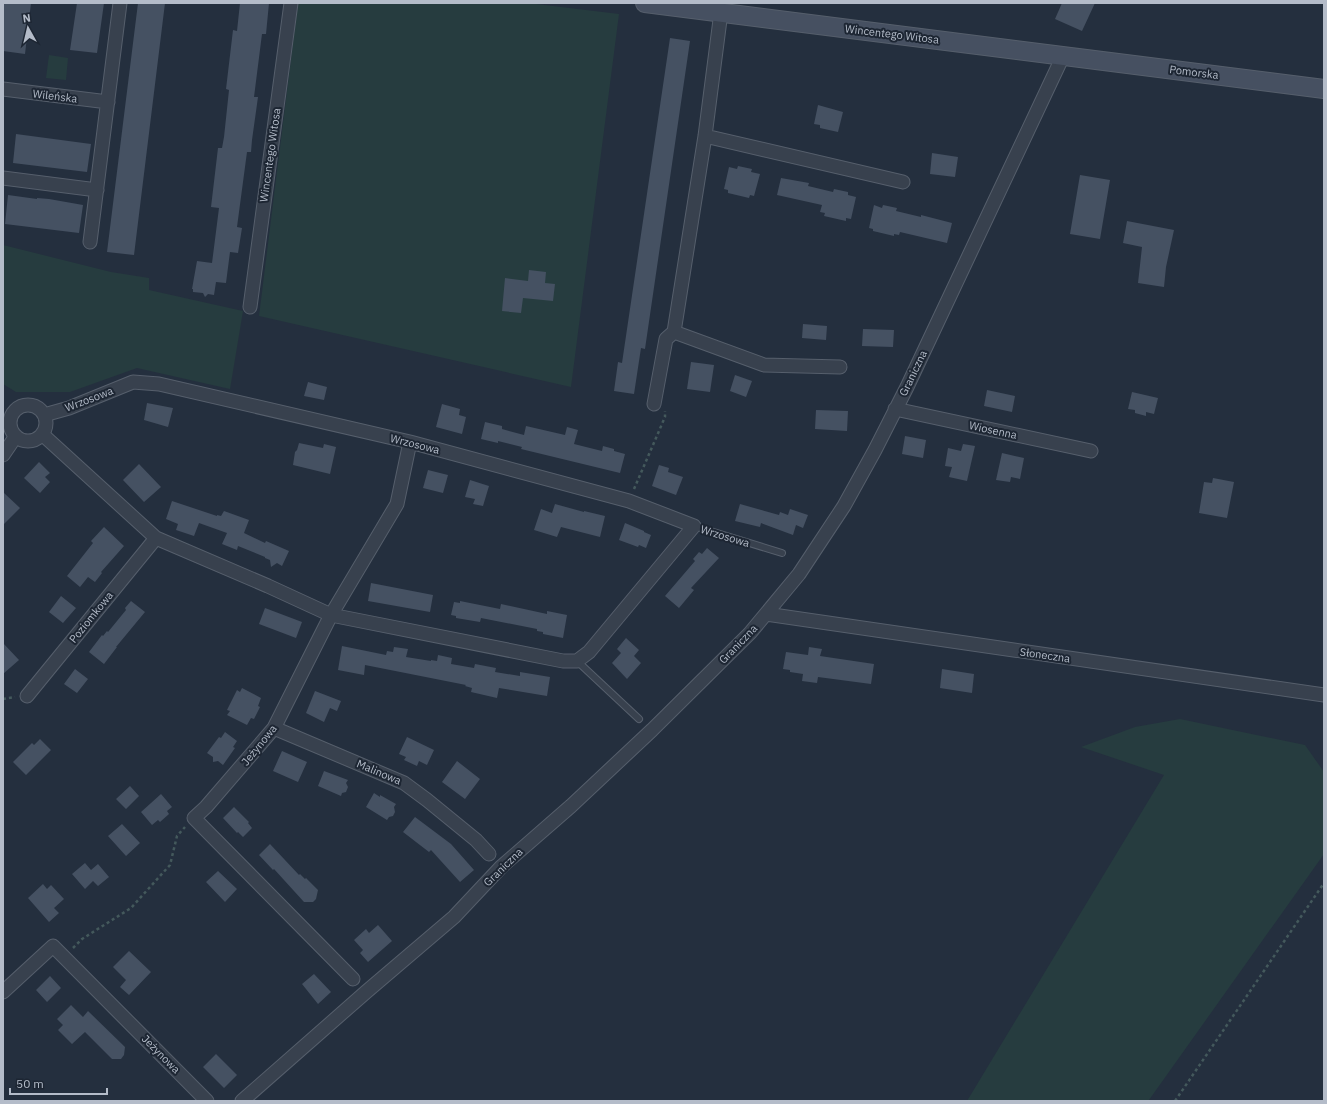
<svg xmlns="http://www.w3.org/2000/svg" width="1327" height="1104" viewBox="0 0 1327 1104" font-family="'IBM Plex Sans',sans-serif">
<rect width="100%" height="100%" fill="#242f3e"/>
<path fill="#263c3f" d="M298,3H528L619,14L571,387L259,316Z
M49,55L68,58L66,80L46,78Z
M3,245L111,272L149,278V290L243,311L230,389L137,368L70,392H16L3,384Z
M1180,719L1305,745L1324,772V854L1149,1100L1150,1101H967L1164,775L1081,747L1135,727Z"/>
<path fill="#455162" d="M3,3H31L25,54L3,51Z
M77,3H104L97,53L70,50Z
M138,3H165L134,255L107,252Z
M240,3H269L266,34H262L254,97H258L252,140L251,152H247L237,227L242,228L238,253L230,252L226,283L216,282L214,295L208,294L205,297L203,293L193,292V289H192L197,261L212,263L219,208L211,207L218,148H222L224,137L229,90L226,89L233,30L237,31Z
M1062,3H1095L1082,31L1055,19Z
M670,38L690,41L645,349L641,348L634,394L614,391L618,362L622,363Z
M818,105L843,112L838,132L820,128V125L814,124Z
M16,134L91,144L87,172L13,163Z
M932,153L958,157L955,177L930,174Z
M738,166L752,169L751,172L760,174L754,196L750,195L749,198L728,193V190L724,189L729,167L737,169Z
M1080,175L1110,180L1100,239L1070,234Z
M781,178L809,183L808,186L833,192L834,189L848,192V195L856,197L851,219L846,218V221L824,216L825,213L820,212L822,205L777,195Z
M8,195L37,199V198L49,199L83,205L79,233L5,224Z
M874,205L882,208L883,205L897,208L896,211L921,217V215L952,223L947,243L900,232L899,235L894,234V236L873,231V229L869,228Z
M1127,221L1174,230L1166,267L1164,287L1138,283L1142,247L1123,243Z
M529,270L546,272L545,283L555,284L553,301L523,298L521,313L502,311L505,278L528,281Z
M803,324L827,326L826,340L802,338Z
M863,329L894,330L893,347L862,346Z
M691,362L714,365L710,392L687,389Z
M735,375L752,381L746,397L730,391Z
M308,382L327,387L324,400L304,396Z
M987,390L1015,396L1012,412L984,406Z
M1132,392L1158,398L1154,414L1146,412V416L1135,413V410L1128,409Z
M147,403L173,408L168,427L144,420Z
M442,404L460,409L459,415L466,417L462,434L436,427Z
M816,410L848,411L847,431L815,429Z
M485,422L502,426V429L524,435L526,426L565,435L567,427L578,430L574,444L602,451L603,446L614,449V451L625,454L620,473L521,449L522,447L498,441V443L481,439Z
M905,436L926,440L923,458L902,454Z
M299,443L323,448L324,444L336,447L330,474L293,465L295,452L297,450Z
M963,444L975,446L967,481L949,477L952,467L945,466L948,448L961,451Z
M1002,453L1024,458L1020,479L1011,477L1010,482L996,480Z
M39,462L50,473L45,477L50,482L40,493L24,478Z
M139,464L161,487L144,502L123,480Z
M659,465L669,468L668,472L683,477L676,495L652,486Z
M428,470L448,475L443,493L423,488Z
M1213,478L1234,482L1227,518L1199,513L1204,482L1212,483Z
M470,480L489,486L483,506L473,504L475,499L465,497Z
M3,492L20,508L3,525Z
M172,501L217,516V515L221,516L224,511L249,520L244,533L265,543L266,541L289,551L282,566L277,563L271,567L270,560L265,558V557L238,546L237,550L222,544L227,533L199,523L194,536L176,530L178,524L166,519Z
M555,504L584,512V511L605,516L600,537L561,527L557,537L534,530L541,509L552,513Z
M740,504L779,515L780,512L788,515L790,509L808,515L803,528L796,525L793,535L761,523L760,527L735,521Z
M625,523L644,531V532L651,535L646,548L639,545L638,547L619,540Z
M104,527L124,546L101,572L102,573L95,582L88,577L80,587L67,576L93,543L91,541Z
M707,548L719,558L691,588L694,590L679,608L665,596L695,561L693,559L699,552L702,554Z
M371,583L433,595L430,612L368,601Z
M61,596L76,608L63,623L49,612Z
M131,601L145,612L116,647H117L104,664L89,652L102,635L103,636L107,631L108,632L126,610L125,608Z
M460,601L500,609L501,604L547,614V611L567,615L563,638L543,634V632L537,631V629L481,618L480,622L456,618V616L451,615L454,602L460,603Z
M265,608L302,622L296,638L259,624Z
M626,638L639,650L634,656L641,663L627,679L612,663L621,653L617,649Z
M3,643L19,660L3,674Z
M342,646L386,655L387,651L393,652L394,647L408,649L406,657L431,661V660L437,661L438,655L452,658L451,664L474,668L475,664L496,668L495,672L520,676V672L550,677L547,696L499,688L497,698L471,692L472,688L465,686L466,685L365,665L364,675L338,670Z
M809,647L822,649L820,656L874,664L871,684L818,677L817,683L802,681L803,674L790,672V670L783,669L786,652L808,655Z
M75,669L88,679L77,693L64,684Z
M942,669L974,674L972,693L940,688Z
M242,688L261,698L258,706L260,707L254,719L251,718L247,725L227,715L230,711L227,710L237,690L240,692Z
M315,691L341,701L337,711L330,708L324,722L306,713Z
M225,732L237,741L233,747L235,748L223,765L218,761L213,762V757L207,753L219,737L221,738Z
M407,737L434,750L427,765L419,761L417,766L404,760L406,757L399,754Z
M40,739L51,750L26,775L13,762L32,743L34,745Z
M282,751L307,762L298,782L273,771Z
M457,761L480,779L465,799L442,782Z
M324,771L348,780L346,783L348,787L346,792L342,793L341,796L318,786Z
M130,786L139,796L126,809L116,799Z
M374,793L380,797V795L396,804L394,807L395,812L393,816L389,817L387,820L366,807Z
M161,794L172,807L167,811L169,814L160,822L158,820L152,825L141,812Z
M234,807L249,822L248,823L252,828L243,837L238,832L237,833L223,818Z
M415,817L451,844L474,870L460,882L431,850L429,852L403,832Z
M122,824L140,843L126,856L108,836Z
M270,844L299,875L300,874L305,879L306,878L318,890L316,899L313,902H304L274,869L273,870L259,855Z
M85,863L91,870L98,864L109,877L98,886L93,881L85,889L72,874Z
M218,871L237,889L225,902L206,882Z
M43,884L47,889L51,885L64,899L54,908L59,913L49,922L28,898Z
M378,925L392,941L368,962L360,953L363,950L354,940L366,929L369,933Z
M129,951L151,972L129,995L120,987L126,980L113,967Z
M314,974L331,992L318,1004L302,984Z
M50,976L61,988L47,1002L36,990Z
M71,1005L83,1017L88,1011L125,1047L124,1055L121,1059H112L85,1032L72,1044L58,1030L63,1025L57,1019Z
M216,1054L237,1075L224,1088L203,1067Z"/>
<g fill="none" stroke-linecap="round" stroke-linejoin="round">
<defs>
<path id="lane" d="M694,526L782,553
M577,661L639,719"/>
<path id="street" d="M3,89L108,102
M705,136L903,182
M3,178L97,190
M90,242L120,3
M250,307L291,3
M674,332L764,365L840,367
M654,404L666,339L674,332L705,136L721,12
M10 423a18 18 0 1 1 36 0a18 18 0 1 1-36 0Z
M895,409L1091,451
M42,434L156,538L268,586L331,615L563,661H577L589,652L694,526L629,501L410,442L159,384L133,382L69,408L44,415
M3,455L16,436
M766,614L1324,695
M27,696L156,538
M274,728L404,783L427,800L476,840L489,854
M353,979L194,818L206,807L274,728L331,615L397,504L410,442
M3,992L53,946L207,1101
M242,1101L366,992L454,917L501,867L571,806L652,730L750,633L799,574L844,506L875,450L907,387L1063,56"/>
<path id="secondary" d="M645,3L1324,89"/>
</defs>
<use href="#lane" stroke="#565f6c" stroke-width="8"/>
<use href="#street" stroke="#565f6c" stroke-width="15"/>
<use href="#secondary" stroke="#565f6c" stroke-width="20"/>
<path stroke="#44595c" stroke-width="2.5" stroke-dasharray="3 3" stroke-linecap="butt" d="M634,489L665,417V411
M3,699L15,697
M73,948L82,939L131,908L170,865L177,836L185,827
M1175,1101L1324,883"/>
<use href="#lane" stroke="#38414e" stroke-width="6"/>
<use href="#street" stroke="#38414e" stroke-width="13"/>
<use href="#secondary" stroke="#465061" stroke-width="18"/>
</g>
<g text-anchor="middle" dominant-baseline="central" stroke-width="4" stroke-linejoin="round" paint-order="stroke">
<g font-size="11" fill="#b4bcc9" stroke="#1d2633">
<text transform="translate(892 34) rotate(7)">Wincentego Witosa</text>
<text transform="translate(1194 72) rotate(7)">Pomorska</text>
<text transform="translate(55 96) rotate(7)">Wileńska</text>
<text transform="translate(270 155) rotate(-82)">Wincentego Witosa</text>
<text transform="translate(913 373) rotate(-64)">Graniczna</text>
<text transform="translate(89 399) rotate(-21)">Wrzosowa</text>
<text transform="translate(993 430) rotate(12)">Wiosenna</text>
<text transform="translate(415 444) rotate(14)">Wrzosowa</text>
<text transform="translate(725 536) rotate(17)">Wrzosowa</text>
<text transform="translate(91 617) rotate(-51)">Poziomkowa</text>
<text transform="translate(738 644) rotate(-46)">Graniczna</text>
<text transform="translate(1045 655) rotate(8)">Słoneczna</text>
<text transform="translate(259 745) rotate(-51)">Jeżynowa</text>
<text transform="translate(379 772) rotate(23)">Malinowa</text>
<text transform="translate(503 867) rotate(-44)">Graniczna</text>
<text transform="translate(161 1054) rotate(45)">Jeżynowa</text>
</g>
</g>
<rect width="1327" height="1104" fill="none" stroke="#b4bcc9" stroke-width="8"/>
<g transform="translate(28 28) rotate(352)" stroke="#1d2633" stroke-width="3" paint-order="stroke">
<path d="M0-3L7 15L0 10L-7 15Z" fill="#b4bcc9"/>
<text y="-6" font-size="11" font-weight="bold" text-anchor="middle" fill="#b4bcc9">N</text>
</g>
<path d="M10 1088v6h97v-6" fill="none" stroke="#b4bcc9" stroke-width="2"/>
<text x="16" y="1088" font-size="12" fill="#b4bcc9" stroke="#1d2633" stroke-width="3" paint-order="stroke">50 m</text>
</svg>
